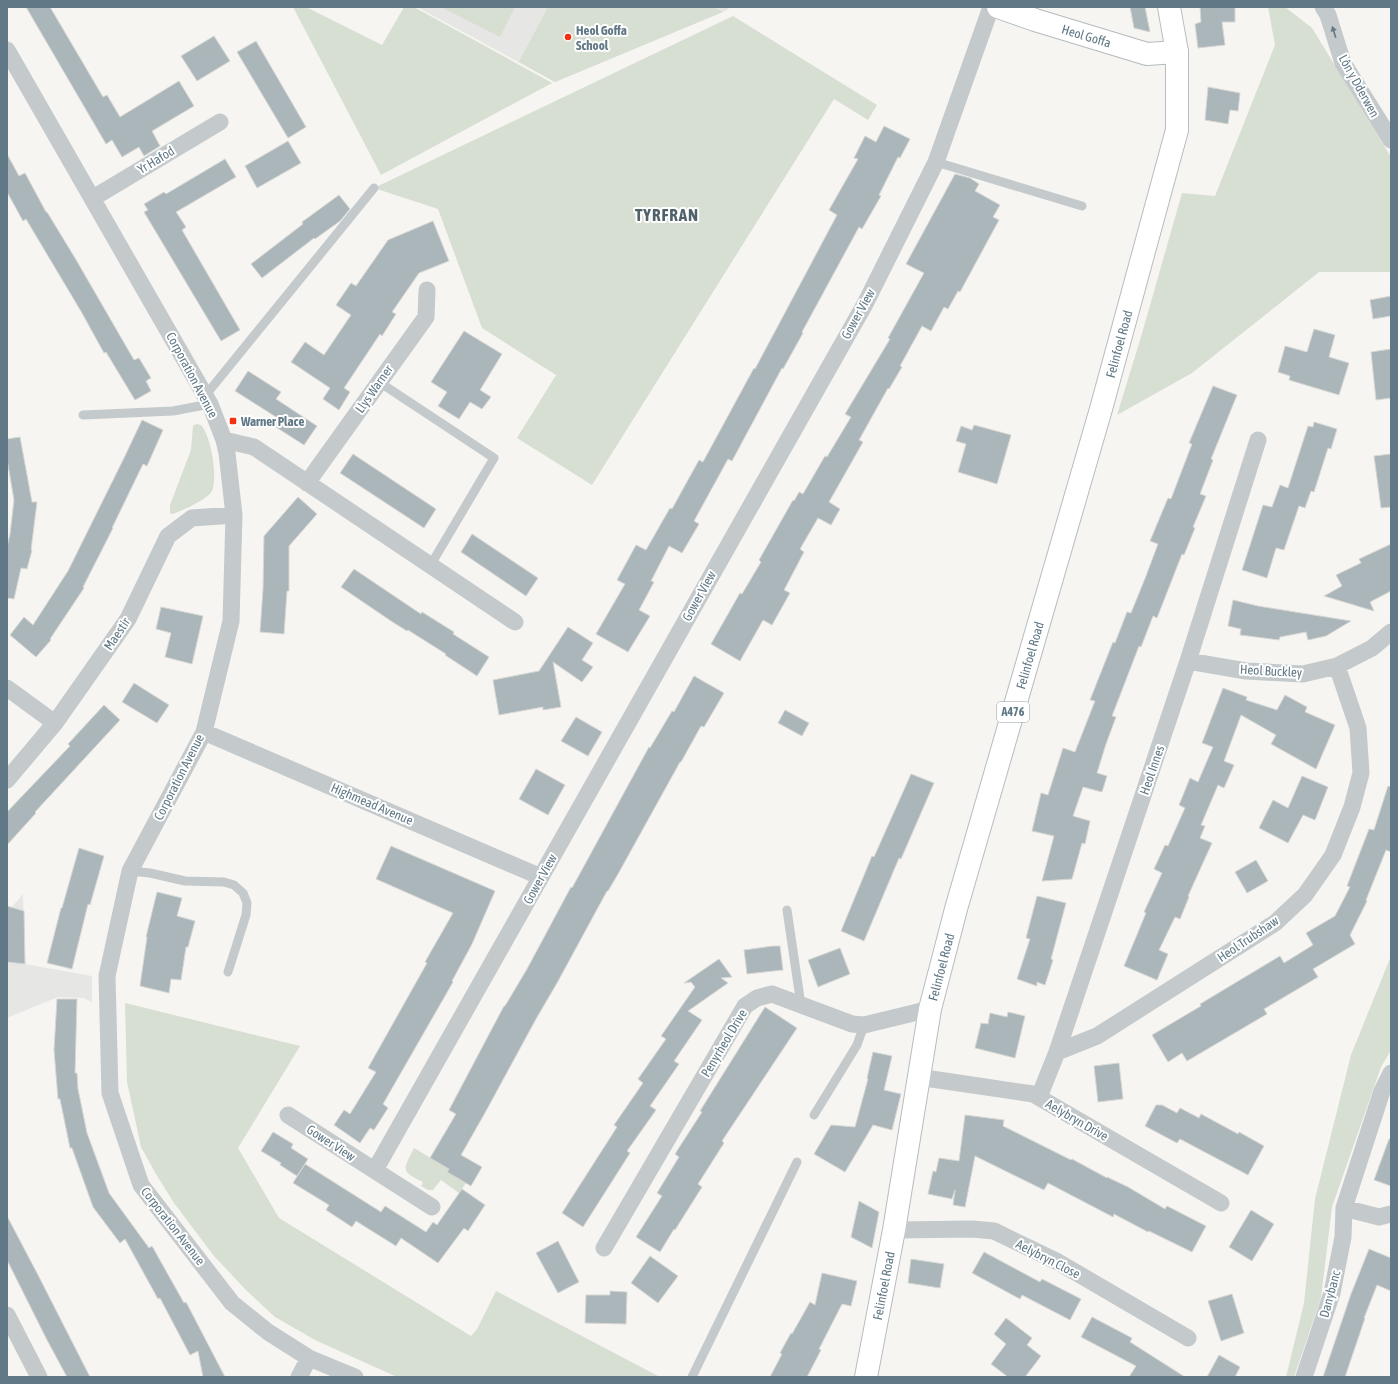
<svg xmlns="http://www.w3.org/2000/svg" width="1398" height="1384" viewBox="0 0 1398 1384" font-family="'Asap Condensed',sans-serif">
<rect width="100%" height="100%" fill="#f6f5f1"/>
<path fill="#e6e7e5" d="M417,7H731L727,10L555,82Z
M23,894L25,964L92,976V1002L83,998L58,997L7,1018V913Z"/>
<path fill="#d7ded2" d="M293,7H306L382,45L404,7H414L552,83L381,175Z
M441,7H515L500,37Z
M548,7H713L723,12L555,82L519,62Z
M1268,7H1285L1312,28L1391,157V272H1319L1192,373L1117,415L1141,337L1182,193L1215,196L1275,45Z
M733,16L877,105L868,120L834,99L592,485L517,438L556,375L482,328L438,209L374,188Z
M196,424L201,425C211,436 218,477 212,491C208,499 180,512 172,514L170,513V505L191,450L193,426Z
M1391,956V1050L1381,1067L1332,1207L1321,1298L1294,1377H1286L1304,1303L1315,1199L1351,1055Z
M125,1003L300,1046L238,1148L279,1218L471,1336L477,1329L496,1291L660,1377H397L315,1340L275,1317L246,1290L214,1256L174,1203L156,1174L141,1147L127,1082Z
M414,1148L449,1169L447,1172L466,1183L459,1193L441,1180L433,1190H428L421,1186L423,1182C400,1171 403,1170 414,1148Z"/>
<path fill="#abb6ba" stroke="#d7d7d4" d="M26,7H50L103,97L107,95L120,117L179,81L194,106L152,131L160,146L144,156L139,147L122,157L112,140L106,144Z
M1130,7H1145L1150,32L1134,28Z
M1200,7H1235V22H1222L1225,45L1198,48L1195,24L1201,22Z
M214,36L230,61L197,81L181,56Z
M256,41L306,127L288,138L237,52Z
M1208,87L1240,93L1238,111L1230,110L1228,124L1205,120Z
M884,126L910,139L900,158L898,157L879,195L881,196L862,229L859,227L802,332L803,333L783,369L782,368L732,461L728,459L694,521L699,524L682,553L669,546L651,581L654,582L639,610L650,616L628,652L596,634L625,584L617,580L636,545L646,550L670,508L672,509L699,460L703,462L754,368L755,369L837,215L829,210L858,159L854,158L865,136L876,142Z
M288,141L301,163L257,188L245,166Z
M7,154L19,176L25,173L46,212H47L75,258L134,360L139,358L151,378L146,381L151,391L135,400L106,352L104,353L82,313L26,219L23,221L7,192Z
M225,159L236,177L176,212L186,227L182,230L240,330L221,341L144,212L148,210L144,204L164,192L166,194Z
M955,174L970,178L979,184L975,191L1000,205L993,217L999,220L960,292L958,291L948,309L944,307L931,331L922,326L900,366L902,367L889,389L888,388L859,440L863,442L829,502L840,509L831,525L818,518L800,549L804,552L784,590L790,593L772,625L763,620L740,661L711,644L740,593L742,594L761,562L759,560L793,500L794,501L799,492L803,494L825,456L827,457L851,417L845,414L890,339L888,338L924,273L906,264Z
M339,195L350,209L340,221L315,239L314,238L262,278L251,264L303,224L302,222Z
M433,221L449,261L419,273L392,312L396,314L382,336L380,334L344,388L350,392L339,410L323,399L330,388L291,362L305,342L324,355L351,315L336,305L351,283L356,286L388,240Z
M1391,296V316L1373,319L1370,300Z
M1314,329L1335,335L1329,357L1349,363L1339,395L1289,380L1290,376L1278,372L1285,346L1307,352Z
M464,331L502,354L480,390L491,397L482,409L470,402L459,419L438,406L447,392L431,382Z
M1391,349V398L1376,400L1371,352Z
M248,371L281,392L276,399L317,426L304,445L271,424L276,417L235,391Z
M1213,386L1237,395L1211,459L1213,460L1200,494L1206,496L1193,527L1195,528L1184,555L1182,554L1157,618L1153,616L1141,647L1139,646L1112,716L1116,717L1106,744L1097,773L1107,776L1102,792L1083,787L1073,816L1090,821L1085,844L1082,843L1072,879L1042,881L1054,836L1032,831L1041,793L1048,795L1063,748L1075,752L1095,701L1090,700L1113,642L1115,643L1127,612L1131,613L1146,576L1158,544L1150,541L1168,498L1171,499L1192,444L1189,443Z
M142,420L163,430L147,466L143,464L112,528H113L83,587L84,588L50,639L51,640L36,657L10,635L24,617L33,625L68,571L125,456Z
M1314,422L1337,429L1331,449L1328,448L1314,492L1311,491L1305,508L1299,506L1284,550L1276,548L1267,578L1242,570L1263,505L1272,507L1280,485L1288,488L1308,426L1313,427Z
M974,425L1011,435L997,484L958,472L966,444L956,441L961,426L972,430Z
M20,437L32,502H37L31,550H32L27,569L21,568L14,599L7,598V547L10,534L14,500L7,459V439Z
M353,454L436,509L424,528L340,473Z
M1391,454V507L1381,508L1374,456Z
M298,497L317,514L289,546V591H287L284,634L260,632L263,589L264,536Z
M472,534L538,578L526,596L461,552Z
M1391,544V591L1370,602L1374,611L1324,596L1342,586L1336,575L1361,563L1359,559Z
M354,569L403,602L421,614L422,612L454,632L453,634L489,657L477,676L445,655L446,654L408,630L407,631L391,621L341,587Z
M1233,600L1258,606L1351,621L1326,636L1308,640L1306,632L1280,637L1279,640L1240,635L1241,629L1228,626Z
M161,607L203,616L192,664L165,657L171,633L156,629Z
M568,627L593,643L582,660L593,667L582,682L553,662L561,707L543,710V707L499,715L493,680L539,671Z
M694,676L724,693L704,727L701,726L681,762H680L618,874L608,891H607L557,983L536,1019L486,1111L461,1155L482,1167L471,1186L447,1172L449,1169L430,1158L456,1114L449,1110L504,1006H505L527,969L571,887L572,888L649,747L650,748L672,711L674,712Z
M134,683L169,705L157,723L122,702Z
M1223,688L1247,697L1246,700L1277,710L1285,695L1307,707L1305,712L1335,725L1316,769L1271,744L1276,735L1241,715L1224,761L1234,765L1224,788L1218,785L1201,825L1205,826L1200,838L1212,843L1188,896L1189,897L1180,919L1175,917L1159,950L1168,954L1157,980L1124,966L1146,913L1144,912L1162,873L1154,869L1165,845L1168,846L1185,808L1179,805L1190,778L1198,782L1213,747L1202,743Z
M104,705L120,720L35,812L36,813L7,845V812L70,746L68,744Z
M785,710L809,723L802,736L778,723Z
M576,717L602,732L588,756L561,741Z
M536,769L565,785L548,815L519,799Z
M911,774L934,783L901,859L899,858L864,941L841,931L872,856L874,857Z
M1302,776L1328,787L1315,820L1303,815L1288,843L1259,828L1273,800L1288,808Z
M1388,786L1391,787V852L1386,850L1366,900L1367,901L1350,935L1355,944L1313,969L1318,977L1264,1009L1267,1014L1187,1061L1182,1053L1168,1062L1152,1035L1201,1006L1200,1004L1280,956L1284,963L1313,945L1306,933L1335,916L1350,887L1347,886L1369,829L1374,830Z
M391,846L495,891L472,944L452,981L453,982L383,1104L388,1108L374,1130L370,1128L360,1143L334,1125L344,1110L350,1114L376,1072L368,1068L427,963L425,962L453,913L376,879Z
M79,848L104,856L90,905L88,904L72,969L47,963L61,908H62Z
M1256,860L1268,881L1247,893L1235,872Z
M157,892L182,898L177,916L195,921L188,947H186L181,980L171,979L169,993L140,986L147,937H146Z
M1037,896L1066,903L1051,959L1053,960L1045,985L1037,982V986L1017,979L1030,939L1026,938Z
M7,906L24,911L25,964L7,962Z
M773,946H780L783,970L747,974L744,950Z
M840,948L850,974L818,987L808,960Z
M719,959L732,977L721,978L728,983L688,1011L702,1020L674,1061L679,1064L650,1106L656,1110L627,1151L630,1153L583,1227L562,1213L617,1127L614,1125L643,1083L638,1079L666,1039L661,1036L695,987L691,982L684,983Z
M57,999H77L75,1073H77L78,1089L87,1133L109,1193L149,1248L152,1246L184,1303L186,1302L225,1377H203L198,1351L190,1355L160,1298L158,1299L125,1239L120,1243L93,1207L72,1148H70L60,1099H58L54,1050Z
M765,1007L797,1028L722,1141L724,1143L698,1184L702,1187L675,1230L674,1229L660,1252L636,1237L662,1196L657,1193L679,1157L675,1154L702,1112L700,1111Z
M1008,1012L1025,1016L1015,1058L975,1048L981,1023L988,1024L990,1013L1007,1017Z
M873,1052L892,1056L884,1090L901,1094L892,1130L873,1125L845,1172L814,1154L831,1125L855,1127L868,1079L867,1078Z
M1119,1063L1123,1099L1098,1102L1094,1066Z
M1156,1105H1162L1177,1113L1180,1108L1199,1118L1201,1114L1238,1134L1239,1132L1264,1146L1248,1175L1180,1139L1177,1143L1145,1126Z
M965,1115L1004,1120L1003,1126L1071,1160L1072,1159L1107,1178V1177L1128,1187L1165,1209L1167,1206L1206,1226L1192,1252L1149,1231L1148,1232L1114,1214L1113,1217L1048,1183L1044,1190L975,1156L965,1207L953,1205L955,1190L952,1199L928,1194L933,1171L936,1172L939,1158L959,1161Z
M273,1132L293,1144L291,1148L308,1159L297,1176L280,1165L281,1163L261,1151Z
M1389,1139H1391V1186L1374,1180Z
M305,1164L381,1212L385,1206L426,1232L433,1222L437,1225L462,1189L485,1205L468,1231L464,1228L438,1263L401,1238L396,1246L356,1221L352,1227L326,1210L329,1205L293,1183Z
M859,1201L879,1212L872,1248L851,1237Z
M1251,1210L1274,1224L1252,1261L1229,1247Z
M7,1216L38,1275L90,1377H67L47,1340L7,1260Z
M558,1241L579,1282L558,1293L536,1253Z
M1369,1249L1391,1258V1291L1377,1285L1364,1318H1365L1345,1377H1323L1351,1294Z
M984,1252L1040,1282L1042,1279L1081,1299L1070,1320L1022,1295L1020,1299L972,1273Z
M650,1256L678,1276L658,1303L631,1283Z
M911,1259L944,1264L940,1288L908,1283Z
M822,1273L857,1281L851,1306L842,1304L819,1349L821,1350L807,1377H770L782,1354L780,1353L791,1333L792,1334L810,1302L815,1305Z
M610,1291L627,1292L626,1324L585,1323L586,1295H610Z
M1232,1294L1244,1333L1221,1341L1208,1301Z
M1092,1317L1132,1338L1130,1342L1185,1377H1129L1136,1366L1081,1337Z
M1006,1318L1032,1338L1027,1345L1041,1356L1025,1377H1008L991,1364L1006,1344L994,1334Z
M1219,1355L1240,1367L1235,1377H1207Z"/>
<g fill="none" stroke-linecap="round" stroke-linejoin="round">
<defs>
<g id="secondary">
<path id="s1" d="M998,7L1035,20L1147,54L1177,52"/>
</g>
<g id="primary">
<path id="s2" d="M866,1377L894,1230L930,1009L956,909L1101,409L1177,130V52L1169,7"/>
</g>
</defs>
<use href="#secondary" stroke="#b4bbbf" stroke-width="24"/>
<use href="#primary" stroke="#b7bcbf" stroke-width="24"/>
<path stroke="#c4c9cc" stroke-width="9" d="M936,162L1082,206
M379,382L494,458L430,566
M205,396L374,188
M83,415L173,411L210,404
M130,871L150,873L185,881L224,882L234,885L243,893L247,903L246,915L228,972
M787,910L801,1005
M814,1115L857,1045L864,1025
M692,1377L797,1162"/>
<path stroke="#c4c9cc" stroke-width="17" d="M1323,7L1328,15L1343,63L1391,140
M7,50L210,404L224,440L227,453L234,515L231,621L204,732L130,871L107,976L110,1093L141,1185L232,1303L268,1332L309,1358L355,1377
M93,198L220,122
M224,440L254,447L515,622
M307,483L426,317L427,290
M1188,661L1246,671L1303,674L1337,666L1372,648L1391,632
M7,688L55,723
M204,732L541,877
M7,780L55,723L128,619L168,536L192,518L234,515
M1057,1052L1097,1036L1275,923L1305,895L1333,855L1352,807L1361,773L1358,728L1337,666
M918,1077L1033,1094L1221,1203
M1039,1097L1057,1052L1188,661L1258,440
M288,1115L432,1207
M375,1170L865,304L936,162L991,7
M1344,1208L1379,1217L1391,1214
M894,1230L972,1229L994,1231L1058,1262L1188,1338
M604,1248L745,1006L757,998L772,994L852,1024L864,1025L930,1009
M7,1315L39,1377
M299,1377L309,1358
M1304,1377L1332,1293L1343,1237L1344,1208L1382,1091L1391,1073"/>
<use href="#secondary" stroke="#fff" stroke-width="22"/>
<use href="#primary" stroke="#fff" stroke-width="22"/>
</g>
<defs><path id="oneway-solid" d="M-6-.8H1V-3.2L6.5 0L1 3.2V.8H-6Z"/></defs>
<use fill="#617986" href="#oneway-solid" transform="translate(1334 32) rotate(-107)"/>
<g fill="#f52f12" stroke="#fff" stroke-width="1.5">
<circle cx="568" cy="37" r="4"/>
<rect x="229" y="417" width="8" height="8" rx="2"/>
</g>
<g text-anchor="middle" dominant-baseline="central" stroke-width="4" stroke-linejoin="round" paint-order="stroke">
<rect fill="#fff" stroke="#90a1aa" stroke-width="1" x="997" y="702" width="32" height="20" rx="3"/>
<g font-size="12" font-weight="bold" fill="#617986">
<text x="1013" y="712">A476</text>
</g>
<g font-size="13" font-weight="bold" fill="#617986" stroke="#fff" text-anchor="start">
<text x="576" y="30">Heol Goffa<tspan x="576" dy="15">School</tspan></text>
<text x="241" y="421">Warner Place</text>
</g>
<g font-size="13" fill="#617986" stroke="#fff">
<text stroke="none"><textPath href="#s1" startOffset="93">Heol Goffa</textPath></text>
<text transform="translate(1359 86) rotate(61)">Lôn y Dderwen</text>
<text transform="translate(156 160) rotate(-31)">Yr Hafod</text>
<text transform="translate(858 314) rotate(-61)">Gower View</text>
<text stroke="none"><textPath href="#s2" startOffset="1065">Felinfoel Road</textPath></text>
<text transform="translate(192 375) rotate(62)">Corporation Avenue</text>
<text transform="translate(374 389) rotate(-55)">Llys Warner</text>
<text transform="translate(699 596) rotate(-61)">Gower View</text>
<text transform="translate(117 634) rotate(-56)">Maestir</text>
<text stroke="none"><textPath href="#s2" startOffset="741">Felinfoel Road</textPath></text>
<text transform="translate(1271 671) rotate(3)">Heol Buckley</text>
<text transform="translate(1152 770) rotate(-71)">Heol Innes</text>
<text transform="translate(179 777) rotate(-63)">Corporation Avenue</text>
<text transform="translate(372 804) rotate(23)">Highmead Avenue</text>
<text transform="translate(540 879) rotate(-61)">Gower View</text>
<text transform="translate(1248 939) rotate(-34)">Heol Trubshaw</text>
<text stroke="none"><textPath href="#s2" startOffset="417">Felinfoel Road</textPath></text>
<text transform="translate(724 1043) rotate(-59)">Penyrheol Drive</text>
<text transform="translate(1077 1120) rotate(30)">Aelybryn Drive</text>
<text transform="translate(331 1143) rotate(33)">Gower View</text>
<text transform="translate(173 1226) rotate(52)">Corporation Avenue</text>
<text transform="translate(1048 1259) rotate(27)">Aelybryn Close</text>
<text stroke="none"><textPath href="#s2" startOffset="93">Felinfoel Road</textPath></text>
<text transform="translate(1330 1294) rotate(-75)">Danybanc</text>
</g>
<g font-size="17" font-weight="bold" letter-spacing="1" fill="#50616a" stroke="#fff">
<text x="667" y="215">TYRFRAN</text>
</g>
</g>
<rect width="1398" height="1384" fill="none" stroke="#617986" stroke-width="16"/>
</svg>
